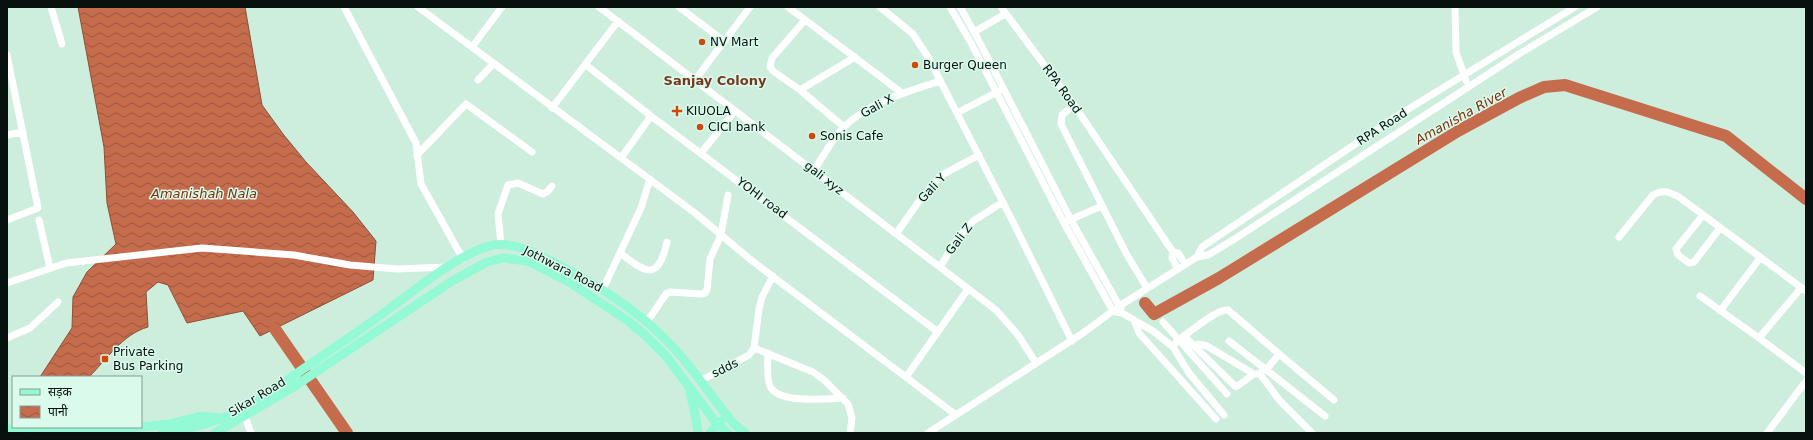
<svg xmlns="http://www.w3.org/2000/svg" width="1813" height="440" viewBox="0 0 1813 440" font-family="'DejaVu Sans','Noto Sans Devanagari',sans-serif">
<defs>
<pattern id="water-waves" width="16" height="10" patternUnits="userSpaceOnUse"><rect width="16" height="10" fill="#c56c4c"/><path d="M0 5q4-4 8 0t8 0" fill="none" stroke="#9e573e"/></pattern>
</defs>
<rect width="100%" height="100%" fill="#cdeddd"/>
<path fill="url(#water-waves)" stroke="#8c5139" d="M78,7H245L262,105L283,134L306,162L353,212L376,241L373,280L260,336L243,311L187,323L168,285L158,282L146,292L148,327C123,334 107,359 89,377H40L72,328L73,297L87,272L116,244L107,203L104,147Z"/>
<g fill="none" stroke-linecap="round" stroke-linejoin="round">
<path stroke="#c56c4c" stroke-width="12" d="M1145,303L1154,314L1219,278L1458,131L1519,98L1544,87L1565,85L1726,136L1806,199
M275,329L347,433"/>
<path stroke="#fff" stroke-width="7" d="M51,7L62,44
M344,7L416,143L421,184L463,259
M418,7L621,158L695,213L751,260L956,415
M599,7L996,310L1018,335L1036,363
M679,7L724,41
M788,7L902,93
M880,7L913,34L928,57L1013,222L1072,341
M950,7L970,41L1064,223L1113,311L1122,313L1153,331L1173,347L1189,373L1224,415
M960,7L977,37L1071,220L1121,309
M1001,7L1074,105L1173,252
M1455,7L1456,52L1466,81
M805,20L772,58L770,67L773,71L800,90L844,127
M974,32L1005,14
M472,47L502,7
M7,55L38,208L7,220
M586,65L651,116L938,332
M478,80L493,64
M695,80L750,7
M800,90L855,57
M1074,105L1062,115L1061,124L1127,255L1147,288
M552,108L618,21
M957,113L999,91
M7,135L23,132
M701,153L735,111
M417,155L466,104L532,152
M621,158L651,116
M814,170C823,157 832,139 844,127C869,102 907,92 940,81
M1703,215L1676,249L1678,255L1689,263L1694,262L1720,228
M39,220L50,268
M1067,221L1102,206
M896,234L917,204L940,176L979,155
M1619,237L1653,195C1663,189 1669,192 1679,197L1806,291
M501,244L498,214L508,185L518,183L543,194L548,191L552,186
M620,253C646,273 658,282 667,242
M1197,257L1202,247L1397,116L1575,7
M940,267L957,239L973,221L1003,202
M1178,269L1172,258L1173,252L1178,253L1185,264
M7,283L66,263L202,248L294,255L350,265L397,269L447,267
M603,289L641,208L650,179
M1700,296L1759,338L1801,288
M1720,311L1760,258
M1134,320L1139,333L1216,419
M647,322L666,294L670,292L701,294L705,293L707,290L710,259L721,235L728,195
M1163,322L1227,394
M1185,337L1236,387L1254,374H1260L1264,368L1229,341
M7,338L30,328L58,302
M1759,338L1806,373
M1194,346L1199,344L1207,346L1254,374
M1173,347L1177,341C1188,334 1217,308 1228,310L1279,354L1266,370
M754,348L813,372L824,380L848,404L852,418L850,433
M768,353C768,362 766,377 770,386C778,404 826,399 843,398
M1279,354L1334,400
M1264,368L1325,416
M1260,374L1280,401L1312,433
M906,377L968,289
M700,381L749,355L754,348L759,309L762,297L773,276
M245,417L251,433
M928,433L1083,333L1121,305L1197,257L1208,255L1233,240L1519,54L1597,7
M1767,433L1806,381"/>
<path stroke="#94f9d5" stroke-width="9" d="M690,391L696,419L698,433
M141,427L169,424L201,416L218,418
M7,429L94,430L139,427
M162,433C182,430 201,426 220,419C249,408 280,385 306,367C334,348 362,329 389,309C416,289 456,256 489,246C512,240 534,253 555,263C597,285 637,309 671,345C694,369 712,398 734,424L745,433
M215,433L295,386L452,281L487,262L503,258L528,261L569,282L627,320L646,336L666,356L714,420L728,433
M710,433L721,421"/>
</g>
<g fill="#cf4a07" stroke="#dafaeb" stroke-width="1.5">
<circle cx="702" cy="42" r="4"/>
<circle cx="915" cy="65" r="4"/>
<path d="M675 105h4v4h4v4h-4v4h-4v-4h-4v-4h4z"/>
<circle cx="700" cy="127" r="4"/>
<circle cx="812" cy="136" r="4"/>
<rect x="101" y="355" width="8" height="8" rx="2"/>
</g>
<g text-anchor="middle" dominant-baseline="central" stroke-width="3" stroke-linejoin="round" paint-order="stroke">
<g font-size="12" fill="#07120e" stroke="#dafaeb" text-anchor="start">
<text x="710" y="42">NV Mart</text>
<text x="923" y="65">Burger Queen</text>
<text x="686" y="111">KIUOLA</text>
<text x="708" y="127">CICI bank</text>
<text x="820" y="136">Sonis Cafe</text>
<text x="113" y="352">Private<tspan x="113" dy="14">Bus Parking</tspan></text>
</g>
<g font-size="12" fill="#07120e" stroke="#dafaeb">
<text transform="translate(1062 89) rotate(54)">RPA Road</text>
<text transform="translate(877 106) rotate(-29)">Gali X</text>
<text transform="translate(1382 127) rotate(-33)">RPA Road</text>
<text transform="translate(824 178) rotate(38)">gali xyz</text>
<text transform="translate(932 188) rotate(-47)">Gali Y</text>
<text transform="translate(762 198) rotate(37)">YOHI road</text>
<text transform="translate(959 239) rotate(-53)">Gali Z</text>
<text transform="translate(563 269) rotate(27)">Jothwara Road</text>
<text transform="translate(725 368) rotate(-26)">sdds</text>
<text transform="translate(257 397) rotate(-31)">Sikar Road</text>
</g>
<g font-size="13" font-weight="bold" fill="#78361d" stroke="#dafaeb">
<text x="715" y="80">Sanjay Colony</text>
</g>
<g font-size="13" font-style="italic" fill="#802e0b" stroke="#dafaeb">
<text transform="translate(1461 116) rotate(-29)">Amanisha River</text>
<text x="204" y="193">Amanishah Nala</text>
</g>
</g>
<rect width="1813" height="440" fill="none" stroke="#07120e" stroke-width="16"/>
<rect x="12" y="376" width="130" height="52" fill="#dafaeb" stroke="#869d93"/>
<rect x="20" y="389" width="20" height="6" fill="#94f9d5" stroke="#869d93"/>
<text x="48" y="396" font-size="12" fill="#07120e">सड़क</text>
<rect x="20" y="406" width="20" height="12" fill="url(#water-waves)" stroke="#869d93"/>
<text x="48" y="416" font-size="12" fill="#07120e">पानी</text>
</svg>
